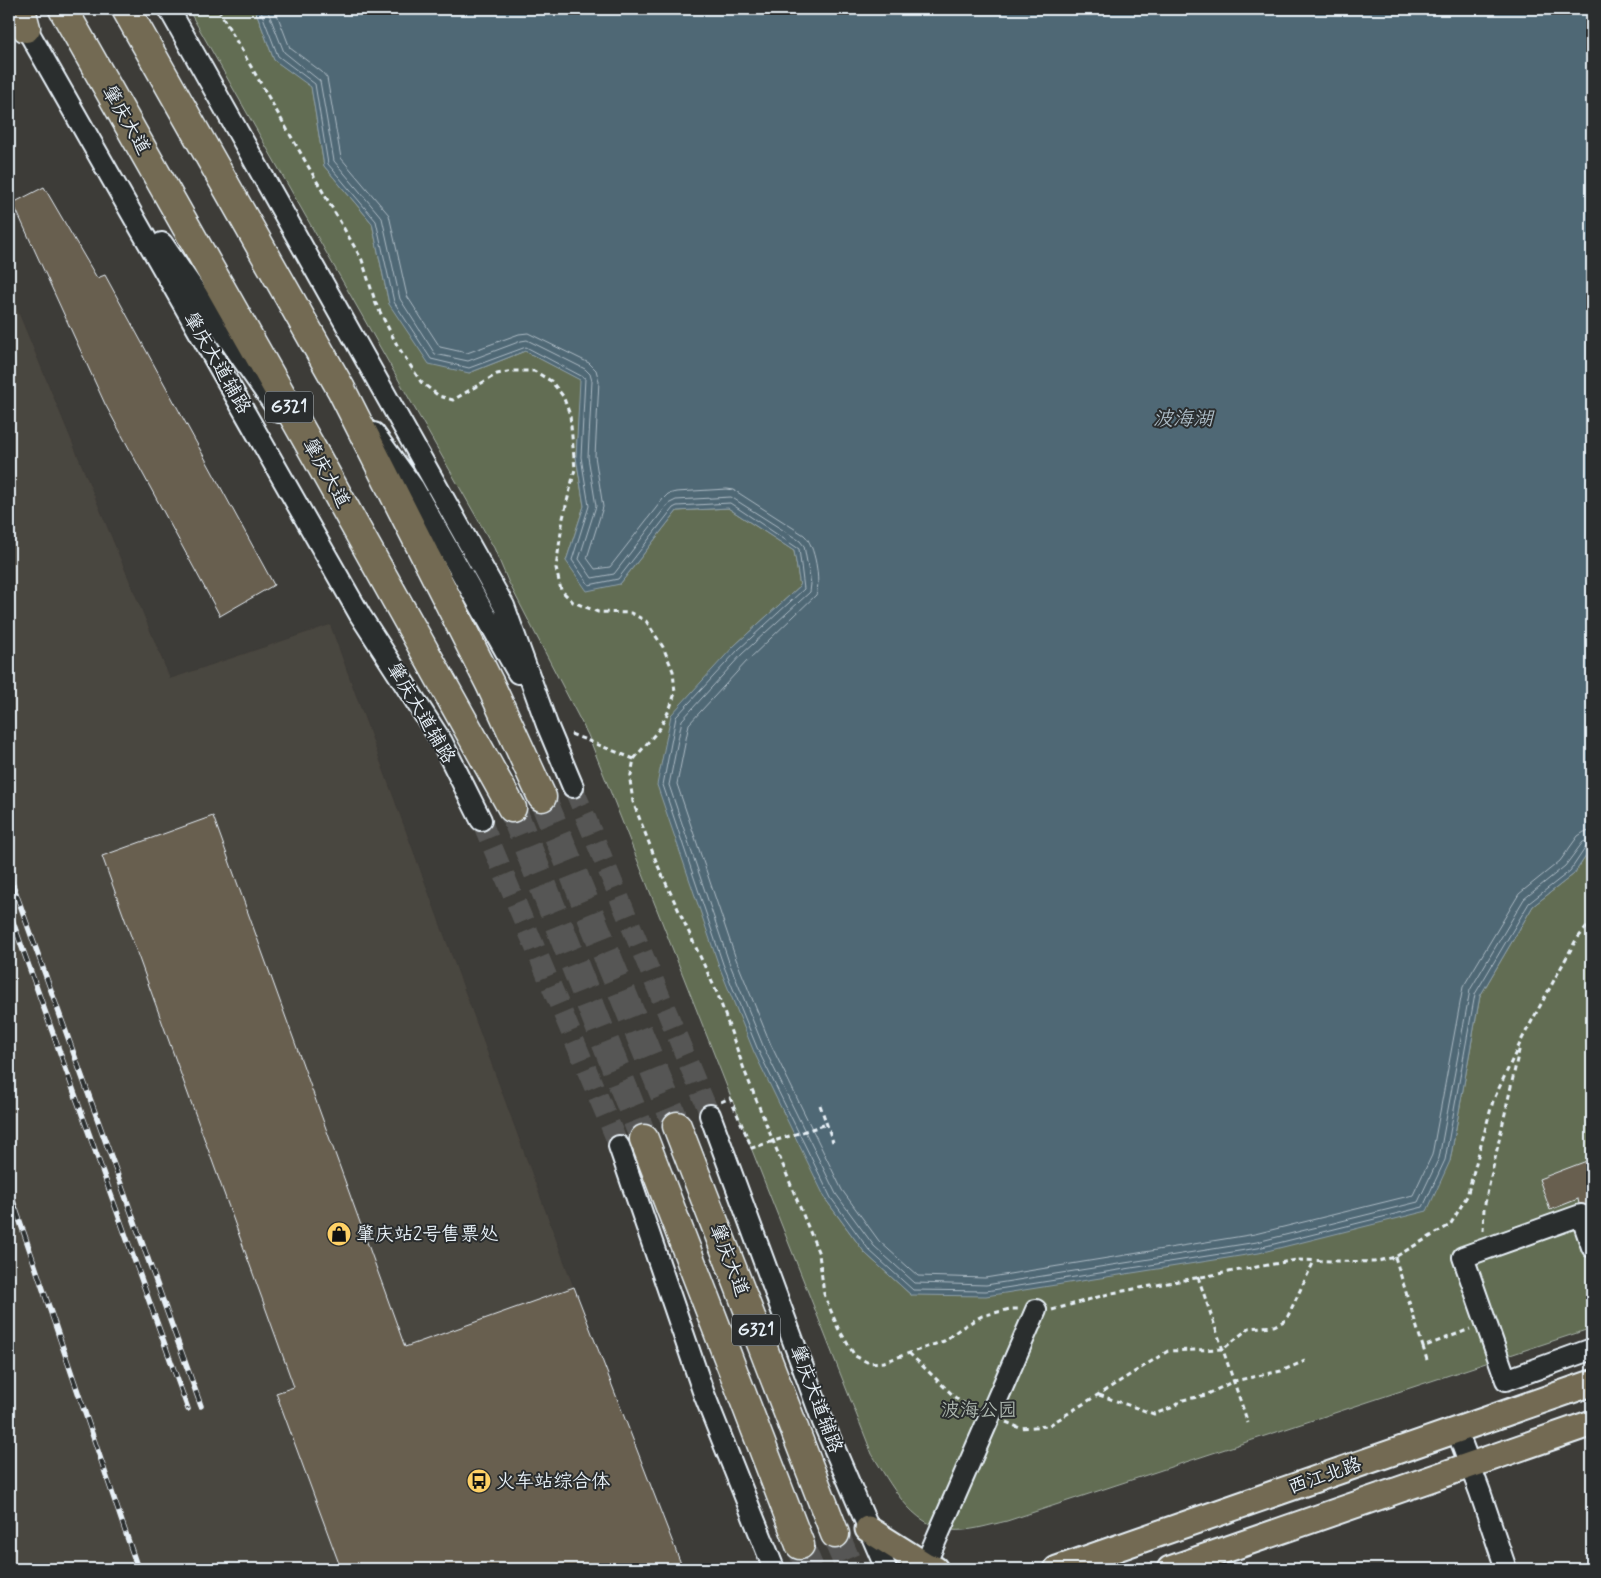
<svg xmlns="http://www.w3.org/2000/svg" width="1601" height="1578" viewBox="0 0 1601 1578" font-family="Mynerve,'LXGW WenKai TC',sans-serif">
<rect width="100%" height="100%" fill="#3d3c38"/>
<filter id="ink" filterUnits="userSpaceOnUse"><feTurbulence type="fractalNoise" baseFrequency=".02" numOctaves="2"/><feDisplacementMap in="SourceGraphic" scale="10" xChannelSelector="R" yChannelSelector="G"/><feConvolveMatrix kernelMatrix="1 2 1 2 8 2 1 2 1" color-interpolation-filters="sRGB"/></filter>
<g filter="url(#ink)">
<path fill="#4a463f" d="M9,290L170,679L330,625L677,1569H9Z"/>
<path fill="#626d53" stroke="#a5afa6" d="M188,9H255L274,60L311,86L324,166L372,223L389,304L469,373L525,351L581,380L576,457L584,506L566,561L620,584L677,511L728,508L794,551L800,586L734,646L826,1200L865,1253L911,1295L1450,1161L1480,996L1533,906L1574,874L1592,847V1328L1007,1521C989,1525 969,1532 950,1530C911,1526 890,1483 872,1454L588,735L508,581L494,548Z"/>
<path fill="#506875" stroke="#8d9fa9" d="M255,9H1592V847L1574,874L1533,906L1480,996L1450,1161L1427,1211L1259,1253L986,1296L911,1295L865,1253L826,1200L754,1052L719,966L657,785L671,715L734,646L800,586L794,551L728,508L677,511L620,584L587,591L566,561L584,506L576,457L580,380L525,351L469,373L429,364L389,304L372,223L324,166L311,87L274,60Z"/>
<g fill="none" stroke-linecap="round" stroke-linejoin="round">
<path stroke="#abbac4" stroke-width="1" d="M260,9L278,56L315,84L328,164L376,221L394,302L431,359L469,368L526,347L585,378L581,457L589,506L572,560L589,585L618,579L673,508L677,506L730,503L799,549L804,589L738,650L676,717L663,785L723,964L758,1050L831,1198L869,1250L913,1290L986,1291L1258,1248L1423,1207L1445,1160L1475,994L1529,903L1570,871L1586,847L1592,845
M267,9L284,52L320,81L334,161L382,218L400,299L435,354L468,361L521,341L527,340L585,369L590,374L592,381L588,457L596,506L579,559L592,578L614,574L668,504L676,500L731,497L800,541L804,546L811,584L810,592L742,654L682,720L669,785L729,962L764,1048L836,1194L874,1246L915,1283L986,1285L1257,1242L1418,1202L1439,1158L1470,990L1524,899L1565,866L1583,842L1592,839
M275,9L290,48L322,72L327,78L341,158L389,215L407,296L440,347L467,353L519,334L528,333L589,363L596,370L599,381L595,456L603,507L587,558L595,569L610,567L663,499L668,494L676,492L727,489L734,490L804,535C815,544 821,582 816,595L748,660L689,724L677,784L736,959L771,1045L842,1190L879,1241L918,1276L985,1278L1255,1234L1413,1195L1432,1155L1463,987L1519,894L1560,861L1578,836L1584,832L1592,831"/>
</g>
<path fill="#685e50" stroke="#e8f1f8" d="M44,187L97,278L105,275L274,585L220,616L105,404L13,203Z
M213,816L405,1347L574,1287L683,1569H341L276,1393L294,1387L102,856Z
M1592,1159V1211L1588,1206L1579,1204L1578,1199L1550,1210L1539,1179Z"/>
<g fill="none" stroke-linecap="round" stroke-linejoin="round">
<path stroke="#575755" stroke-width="20" stroke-dasharray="20 10" stroke-linecap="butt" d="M573,787L710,1115
M481,820L619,1146"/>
<path stroke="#575755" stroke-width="28" stroke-dasharray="28 14" stroke-linecap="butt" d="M542,797L677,1126
M512,808L644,1139
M835,1534L850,1569
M800,1545L810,1569"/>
<defs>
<path id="minor" d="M169,9L504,606L547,725L573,787
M20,17L360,615L442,742L481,820
M162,243L279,412
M374,433L413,487L518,673
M710,1115L823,1422L886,1569
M619,1146L704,1394L774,1569
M1592,1247L1581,1215L1463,1257L1506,1380L1592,1349
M1457,1431L1480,1492L1506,1569
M925,1565L1036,1310"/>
<path id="major" d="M868,1529L925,1565L935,1569
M1057,1569L1592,1383
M1170,1569L1592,1423"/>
<path id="highway" d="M21,9L26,28
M63,9L316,456L512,808
M126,9L341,389L490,684L542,797
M677,1126L835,1534
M644,1139L800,1545"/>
</defs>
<use href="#minor" stroke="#e8f1f8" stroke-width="24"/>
<use href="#major" stroke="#e8f1f8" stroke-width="29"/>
<use href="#highway" stroke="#e8f1f8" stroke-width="31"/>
<path stroke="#e8f1f8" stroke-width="3" stroke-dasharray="5 4" stroke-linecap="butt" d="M218,9L362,260L376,304L397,345L421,382L439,396L453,400L497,374L513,371H534L551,381L563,396L570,415L575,469L563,518L556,568L561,590L573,602L598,612L631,613L646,621L663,647L673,671L675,693L670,708L660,728L634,759L630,780L633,802L658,866L718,995L745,1072L819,1254L824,1294L838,1328L855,1356L869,1363L884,1362L944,1341L961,1328L982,1316L1010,1309H1018
M571,734L634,759
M721,1102L730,1098L752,1148L827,1124
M820,1105L833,1142
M1483,1231L1484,1208L1520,1046
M1395,1257L1423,1347
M1198,1277L1248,1423
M1052,1310L1112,1293L1296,1260L1374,1262L1395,1257L1450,1225L1467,1196L1493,1101L1522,1039L1576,940L1592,921
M909,1353L959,1401L975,1408
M1427,1360L1423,1347L1470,1329
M1099,1395L1154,1414L1171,1408L1183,1400L1206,1395L1234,1381L1281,1371L1305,1361
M1006,1422L1020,1428L1048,1426L1168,1351L1223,1349L1249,1328L1274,1326L1286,1320L1314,1261"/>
<use href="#minor" stroke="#2a2d2e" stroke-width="20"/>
<use href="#major" stroke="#736b52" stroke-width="25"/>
<use href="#highway" stroke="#736b52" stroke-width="28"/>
<defs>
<path id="rail" d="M9,874L201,1406
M9,911L188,1409
M9,1189L138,1569"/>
</defs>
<use href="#rail" stroke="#e8f1f8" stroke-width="5.5"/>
<use href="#rail" stroke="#2a2d2e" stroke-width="4" stroke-dasharray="11" stroke-linecap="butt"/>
</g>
</g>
<defs>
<symbol id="shop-disc" viewBox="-11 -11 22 22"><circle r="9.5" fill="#ffd166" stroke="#2a2d2e"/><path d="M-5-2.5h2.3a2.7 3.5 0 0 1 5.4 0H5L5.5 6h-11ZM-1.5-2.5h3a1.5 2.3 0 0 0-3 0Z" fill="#111"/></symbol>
<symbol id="bus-disc" viewBox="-11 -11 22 22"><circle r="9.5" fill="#ffd166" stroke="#2a2d2e"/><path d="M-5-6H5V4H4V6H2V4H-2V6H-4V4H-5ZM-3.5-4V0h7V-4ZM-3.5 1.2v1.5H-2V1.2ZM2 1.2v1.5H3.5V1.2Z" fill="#111"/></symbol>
</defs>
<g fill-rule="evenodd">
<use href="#shop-disc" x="325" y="1220" width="28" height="28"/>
<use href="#bus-disc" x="465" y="1467" width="28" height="28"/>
</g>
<g text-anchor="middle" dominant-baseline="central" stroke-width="4" stroke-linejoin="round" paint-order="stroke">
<g fill="#2a2d2e" stroke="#afb6bb" stroke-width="1">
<rect x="265" y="391.5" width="48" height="31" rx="4"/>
<rect x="732" y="1314.5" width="48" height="31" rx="4"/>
</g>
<g font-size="18" font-weight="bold" fill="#e8f1f8">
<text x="289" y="407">G321</text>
<text x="756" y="1330">G321</text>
</g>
<g font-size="19" fill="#e8f1f8" stroke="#2a2d2e">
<text transform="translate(126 120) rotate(60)">肇庆大道</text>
<text transform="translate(217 363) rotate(60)">肇庆大道辅路</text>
<text transform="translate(326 473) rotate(61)">肇庆大道</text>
<text transform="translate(421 713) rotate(59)">肇庆大道辅路</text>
<text transform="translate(729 1260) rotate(69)">肇庆大道</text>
<text transform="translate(816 1399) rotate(69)">肇庆大道辅路</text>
<text transform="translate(1325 1476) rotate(-19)">西江北路</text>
</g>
<g font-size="19" fill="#e8f1f8" stroke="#2a2d2e" text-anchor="start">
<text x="356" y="1234">肇庆站2号售票处</text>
<text x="496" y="1481">火车站综合体</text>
</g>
<g font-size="19" fill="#acb6ae" stroke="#2a2d2e">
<text x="979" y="1410">波海公园</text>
</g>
<g font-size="20" font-style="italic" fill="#abbac4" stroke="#2a2d2e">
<text x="1183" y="419">波海湖</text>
</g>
</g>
<rect width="1601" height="1578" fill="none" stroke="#2a2d2e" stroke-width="30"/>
<rect x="15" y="15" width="1571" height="1548" fill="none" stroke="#e8f1f8" stroke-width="2" filter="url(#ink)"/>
</svg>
